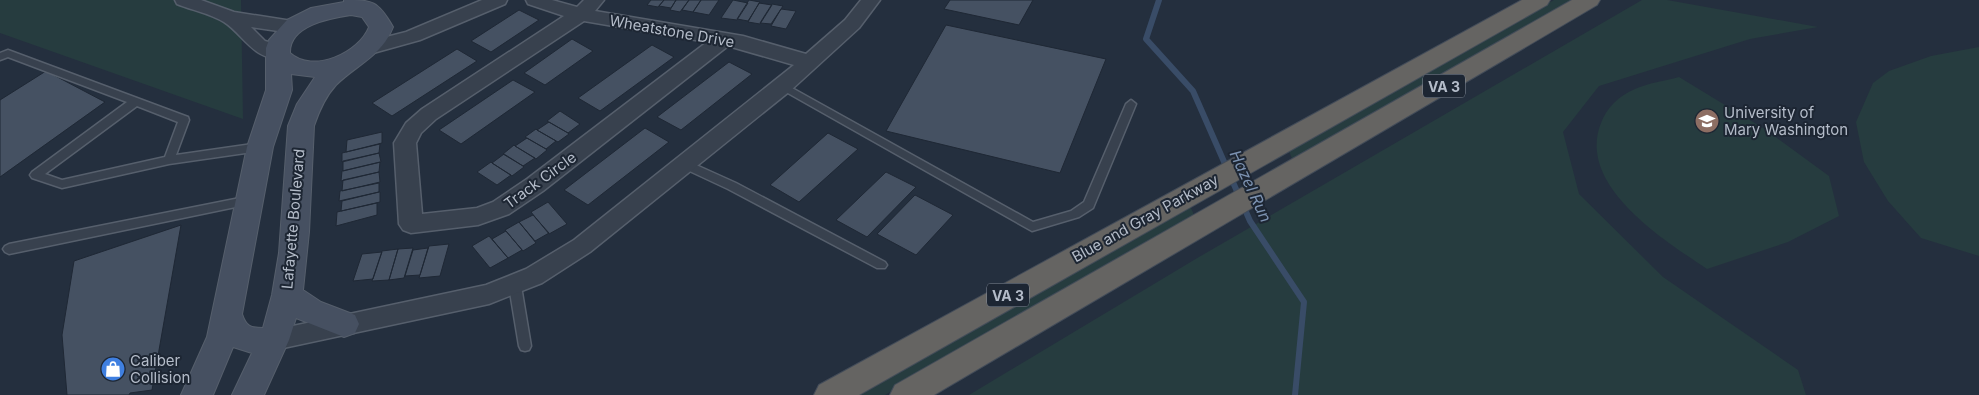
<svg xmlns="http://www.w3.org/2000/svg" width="1979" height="395" viewBox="0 0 1979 395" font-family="Inter,sans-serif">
<rect width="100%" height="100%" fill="#242f3e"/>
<path fill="#263c3f" d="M0,0H241L243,119L0,33Z
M1554,0H1577L1293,161L1288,149Z
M1642,0H1667L1818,27L1750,39L1599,86L1563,132L1579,194L1663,277L1798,370L1806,395H969L1199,257Z
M1979,47V256L1921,238L1888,201L1864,162L1856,122L1873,83L1889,71L1931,56Z
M1679,77L1766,130L1829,176L1839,216L1788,242L1707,269C1664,240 1576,185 1601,123C1607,107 1619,96 1635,89C1648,83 1665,81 1679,77Z
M1190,206L1195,217L885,395H856Z"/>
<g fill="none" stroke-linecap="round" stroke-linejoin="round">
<path stroke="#394c67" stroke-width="6" d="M1159,0L1146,39L1193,91L1250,221L1304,302L1295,395"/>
</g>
<path fill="#455162" stroke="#1f2835" d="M651,0H664L658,7L647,5Z
M664,0H676L671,8L659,6Z
M676,0H689L680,12L670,10Z
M689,0H701L693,12L682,10Z
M701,0H719L709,15L693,12Z
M733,0L748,3L737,20L721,18Z
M749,0L760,2L748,21L737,19Z
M950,0H1033L1019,25L944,9Z
M759,3L772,5L760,24L748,22Z
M772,4L783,6L771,24L760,23Z
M781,9L796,11L786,29L771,26Z
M519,10L539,20L491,52L471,41Z
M946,25L1106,59L1060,173L886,131Z
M572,39L593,51L545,85L524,73Z
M652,45L674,57L600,111L578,98Z
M457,49L477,61L392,116L372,103Z
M729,62L752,74L681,130L657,117Z
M46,71L105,102L0,177V100Z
M513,80L535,92L461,144L439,130Z
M560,111L580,124L568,133L547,121Z
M549,122L568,133L569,134L558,142L537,130Z
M645,128L669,142L588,205L564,190Z
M536,129L537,130L556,141L546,149L525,137Z
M382,132V143L346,152L347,140Z
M828,133L858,149L799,202L770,185Z
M527,138L546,149L547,150L536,159L515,146Z
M380,144L379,153L342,162V153Z
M514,145L515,146L535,158L523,166L503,154Z
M379,153L381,162L343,171V161Z
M504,154L523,166L524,167L512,176L492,163Z
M380,162L379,172L341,181L342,171Z
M491,162L492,163L511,175L497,185L477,172Z
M379,172L380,182L342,191L343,180Z
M886,172L916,187L867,237L836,220Z
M379,183V192L339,201L340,191Z
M379,192H380V202L341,211L342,201Z
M915,195L953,215L916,255L877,234Z
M548,202L567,224L549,234L531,212Z
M377,203V215L336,226L337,212Z
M533,215L549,233L535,241L519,222Z
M519,222L536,243L523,251L505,230Z
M181,225L152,390L130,393L129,395H67L62,335L74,261Z
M506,231L522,250L508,258L492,239Z
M489,236L508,258L490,268L472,246Z
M449,244L440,276L419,278L429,246Z
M413,248L404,278L389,280L398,249Z
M428,248L420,275L405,276L413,250Z
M398,249L389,280L372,281L382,251Z
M382,252L373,279L353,281L362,254Z"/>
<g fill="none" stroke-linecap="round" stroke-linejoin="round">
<defs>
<path id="service" d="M8,50L188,117L189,120L176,155L260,143L265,147L260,151L169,164L62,188L32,178L30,175L32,172L127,102L8,57L0,60V53ZM137,106L178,122L165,157L62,180L45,174Z
M783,83L1033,222L1071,211L1084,202L1126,104L1131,100L1136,104L1093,208L1079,217L1032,231L779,88L778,86Z
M685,160L736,183L885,262L887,265L885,268H877L728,189L681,167L680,164L681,161Z
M250,196L256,200L250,204L9,254L5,252L3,249L5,246L9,244Z
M515,281L519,283L521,286L531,346L529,350L525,351L521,350L519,346L509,286L511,283Z"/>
<path id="minor" d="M175,0H201L234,12L292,21L299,23L302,27L299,31L292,33L251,27L265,41L285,47L288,52L285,57C256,64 244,35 224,22C211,14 192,10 177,4Z
M482,0H507L505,4L420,40L366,55L359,54L356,49L359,44L406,32Z
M526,0H552L577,7L584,0H604L595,11L743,36L806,54L845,20L861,0H880L859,28L790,91L590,252L542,283L489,304L274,350L265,347L261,340L265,333L274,330L486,285L526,269L574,240L794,65L728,46L543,191L509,214L478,225L411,233L403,230L399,224L394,143L406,123L422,109L564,16L528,4ZM584,21L707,42L527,179L493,202L477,208L422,214L416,143L421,133L436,119Z"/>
<path id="secondary" d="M344,0C373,0 378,1 393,27C382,56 356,65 336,85C325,97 319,111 314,126L309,232L303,290L321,302L355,315L359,324L355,333L344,337L296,318L289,340L264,395H232L252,353L233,347L213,395H181L207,337L247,147L266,90V48L269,40L287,20L311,8L344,2ZM351,15L362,17L369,27C359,53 313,74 290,53C289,25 331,18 351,15ZM291,74L315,77L297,104L288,126L279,253L272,295L263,328C250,328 246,326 242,314L273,147L292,90Z"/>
<path id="trunk" d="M1522,0H1550L1547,5L859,395H814L819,385Z
M1572,0H1600L1597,5L934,395H890L895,385Z"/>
</defs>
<use href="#service" stroke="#565f6c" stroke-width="3"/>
<use href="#minor" stroke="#565f6c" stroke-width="3"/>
<use href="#secondary" stroke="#565f6c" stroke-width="2"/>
<use href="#trunk" stroke="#434c59" stroke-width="2"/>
<use href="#service" fill="#38414e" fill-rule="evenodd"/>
<use href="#minor" fill="#38414e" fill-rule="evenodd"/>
<use href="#secondary" fill="#465061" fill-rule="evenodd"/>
<use href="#trunk" fill="#656462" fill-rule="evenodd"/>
</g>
<defs>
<symbol id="university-disc" viewBox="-11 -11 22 22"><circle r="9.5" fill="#8d6e63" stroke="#1d2633"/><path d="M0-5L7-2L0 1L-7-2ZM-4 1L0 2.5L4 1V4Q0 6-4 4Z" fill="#fff"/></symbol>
<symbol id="shop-disc" viewBox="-11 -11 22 22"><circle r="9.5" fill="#3f7fe0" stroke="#1d2633"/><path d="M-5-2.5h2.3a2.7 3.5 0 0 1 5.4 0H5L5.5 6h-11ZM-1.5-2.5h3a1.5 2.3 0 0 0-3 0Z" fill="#fff"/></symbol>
</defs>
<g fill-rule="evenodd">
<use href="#university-disc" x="1693" y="107" width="28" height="28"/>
<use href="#shop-disc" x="99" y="355" width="28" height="28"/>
</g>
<g text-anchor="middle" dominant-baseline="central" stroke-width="4" stroke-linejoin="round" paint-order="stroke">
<g fill="#1d2633" stroke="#878f9c" stroke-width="1">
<rect x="1423" y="74.5" width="42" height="23" rx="4"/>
<rect x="987" y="283.5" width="42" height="23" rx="4"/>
</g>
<g font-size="14" font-weight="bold" fill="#b4bcc9">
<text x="1444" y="86">VA 3</text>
<text x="1008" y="295">VA 3</text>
</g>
<g font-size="15" fill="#b4bcc9" stroke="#1d2633">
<text transform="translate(672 31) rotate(10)">Wheatstone Drive</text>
<text transform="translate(540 180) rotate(-36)">Track Circle</text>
<text transform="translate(1145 218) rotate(-29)">Blue and Gray Parkway</text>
<text transform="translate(293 219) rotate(-85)">Lafayette Boulevard</text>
</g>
<g font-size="15" fill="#b4bcc9" stroke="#1d2633" text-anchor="start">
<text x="1724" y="112">University of<tspan x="1724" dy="17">Mary Washington</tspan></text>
<text x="130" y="360">Caliber<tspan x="130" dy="17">Collision</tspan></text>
</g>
<g font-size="16" font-style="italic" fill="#7c92b1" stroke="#1d2633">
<text transform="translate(1251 186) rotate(65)">Hazel Run</text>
</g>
</g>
</svg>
